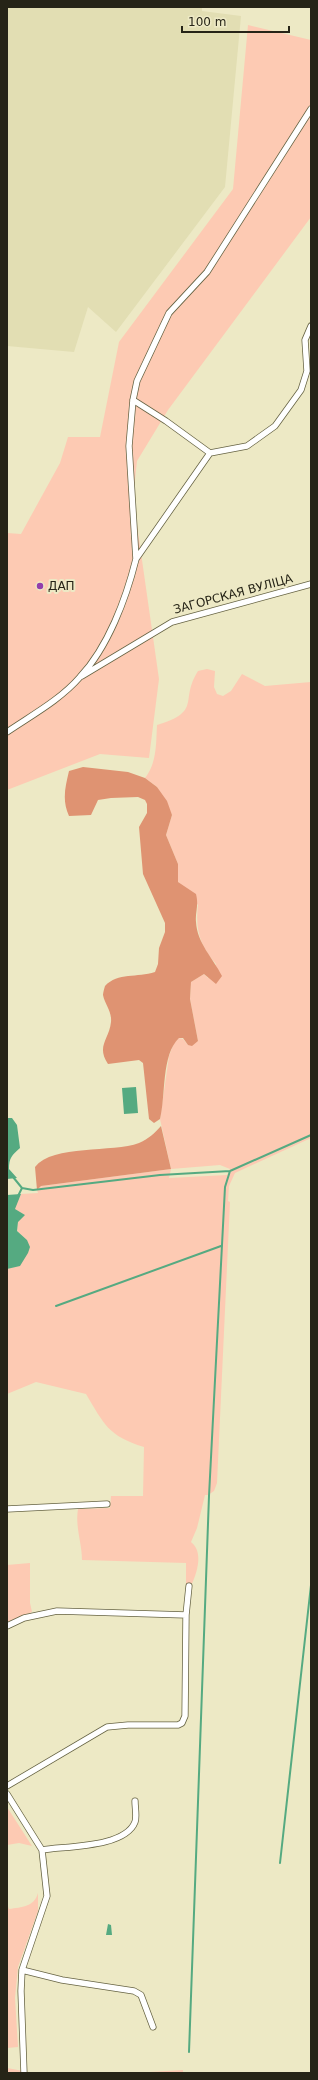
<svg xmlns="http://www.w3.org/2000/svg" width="318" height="2080" viewBox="0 0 318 2080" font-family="'DejaVu Sans',sans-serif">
<rect width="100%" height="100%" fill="#ede9c5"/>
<path fill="#e2deb3" d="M7,7H202V11L241,16L225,187L116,332L88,307L74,352L7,346Z"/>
<path fill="#fdcab3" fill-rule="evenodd" d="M248,25L311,40V217L168,410L137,461L133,497L159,679L149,758L100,754L7,790V533L21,534L60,463L68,437H100L119,342L233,189Z
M207,669L215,671L214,687L217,694L223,696L231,691L242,674L265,686L311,682V1138L235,1173L229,1186L228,1201L230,1202L217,1483L214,1491L208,1495H205L197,1528L191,1542C204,1552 197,1573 191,1586L186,1588V1563L82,1560C82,1543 75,1527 78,1509L110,1508L111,1496H143L144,1447C108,1436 104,1424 86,1394L36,1382L7,1394V1269L20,1265L27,1240L17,1231L18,1222L14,1209L21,1194L38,1193L37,1190L41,1186L171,1169L160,1119L169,1056L174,1043L179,1038L183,1039L188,1045L198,1041L190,999L191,982L204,974L208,978L216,964C200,946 195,929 198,905L178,882V864L166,835L172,815L157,787L145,778C157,763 156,743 157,725C203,711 179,701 198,671ZM220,1165L230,1169L227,1175L169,1178L171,1169Z
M30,1563V1603L32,1612L7,1622V1565Z
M7,1807L32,1846L19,1843L7,1845Z
M38,1893V1911L18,1967L15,1998L18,2047L7,2048V1904L9,1909C22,1907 34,1907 38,1893Z
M7,2068L34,2073H7Z
M183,2070V2073H134Z"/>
<path fill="#df9372" d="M83,767L128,772L145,778L157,787L167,801L172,815L166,835L178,864V882L196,894C199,906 195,912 196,922C197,943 213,958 222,976L216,984L204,974L191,982L190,999L198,1041L192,1046L188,1045L183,1038H179C161,1055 166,1096 160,1119L154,1123L149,1119L143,1063L139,1060L108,1064C96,1046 109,1040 111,1022C112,1011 105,1005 103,995C103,993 104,989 105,986C118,972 137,978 155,972L158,964L159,948L165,932V923L143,874L139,827L147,813V804L145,800L138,797L111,798L98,800L91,815L69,816C62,800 65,788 69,771Z
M161,1126L171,1169L41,1186L37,1190L35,1167C53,1144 113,1153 139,1143C148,1139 155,1133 161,1126Z"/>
<path fill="#55aa81" d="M136,1087L138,1113L124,1114L122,1088Z
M7,1118H12L17,1125L20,1148C12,1155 9,1158 9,1169L17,1178L7,1179Z
M21,1194L15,1209L25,1215L18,1222L17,1231L27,1240L30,1247L28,1253L20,1266L7,1269V1195Z
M108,1924L111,1925L112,1935H106Z"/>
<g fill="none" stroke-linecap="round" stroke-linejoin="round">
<path stroke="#55aa81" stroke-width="2" d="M13,1177L22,1188L33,1190L160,1175L230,1171L311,1135
M18,1196L22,1188
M56,1306L221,1246
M280,1863L311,1585
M189,2052L209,1496L225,1187L230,1171"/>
<defs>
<path id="street" d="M133,400L166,421L210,453
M210,453L247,446L275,426L301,390L307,371L305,340L311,326
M136,559L129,446L133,400L137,381L169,313L207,272L311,109
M82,676L172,622L311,584
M7,732C32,715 60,700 80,677C108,647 126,599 136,559L210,453
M7,1509L107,1504
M7,1626L24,1618L57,1611L186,1615
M7,1786L107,1727L128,1725H178L182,1723L185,1716L186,1615L189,1586
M7,1794L42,1850L47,1896L22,1970L21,1991L24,2073
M42,1850C65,1846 125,1848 135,1822C137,1817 135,1808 135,1801
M22,1970L62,1980L134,1991L141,1995L153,2027"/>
</defs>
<use href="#street" stroke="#666343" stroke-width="7"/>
<use href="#street" stroke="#fff" stroke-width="5.5"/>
</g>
<circle fill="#923eac" stroke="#ede9c5" stroke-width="1.5" cx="40" cy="586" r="4"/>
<g text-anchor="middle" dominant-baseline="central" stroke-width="4" stroke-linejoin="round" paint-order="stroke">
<g font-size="12" fill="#262417" stroke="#ede9c5" text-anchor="start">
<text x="48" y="586">ДАП</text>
</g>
<g font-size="12" fill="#262417" stroke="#ede9c5">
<text transform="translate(233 594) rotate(-15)">ЗАГОРСКАЯ ВУЛІЦА</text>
</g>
</g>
<rect width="318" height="2080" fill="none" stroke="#262417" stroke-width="16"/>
<path d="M182 26v6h107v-6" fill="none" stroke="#262417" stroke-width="2"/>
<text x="188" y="26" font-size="12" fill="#262417" stroke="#ede9c5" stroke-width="3" paint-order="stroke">100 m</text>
</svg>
